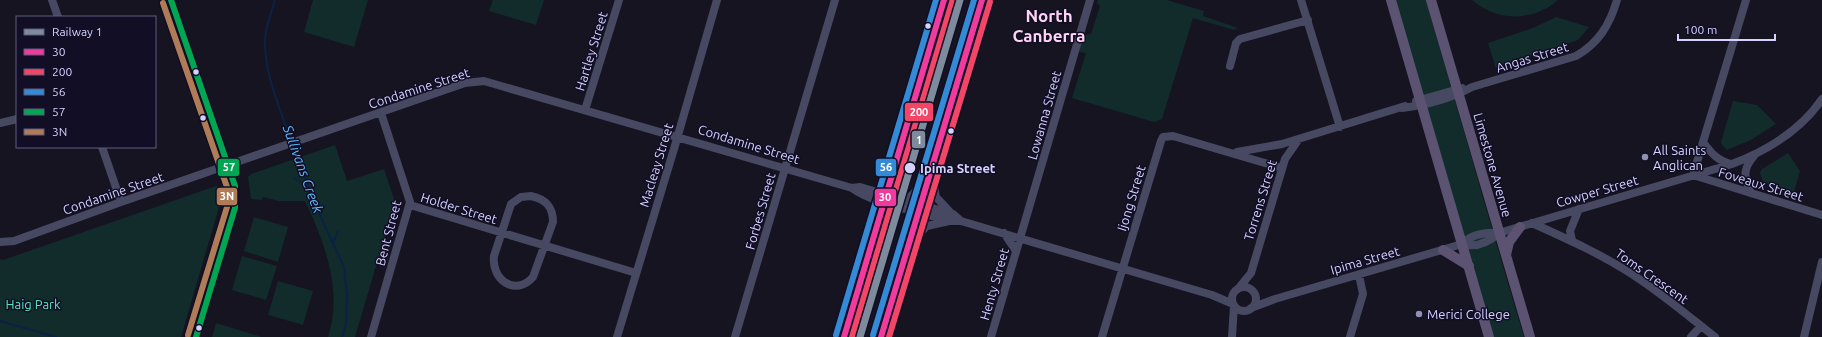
<svg xmlns="http://www.w3.org/2000/svg" width="1822" height="337" viewBox="0 0 1822 337" font-family="Ubuntu,sans-serif">
<rect width="100%" height="100%" fill="#151420"/>
<path fill="#112c2b" d="M313,0H368L354,47L304,32Z
M493,0H544L536,25L489,11Z
M1098,0H1167L1204,11L1203,16L1238,28L1234,30L1193,18L1162,119L1154,122L1072,98L1086,53L1080,52L1077,47L1080,42L1083,40L1085,35L1091,34L1100,6L1097,3Z
M1395,0H1426C1459,112 1490,225 1524,337H1494Z
M1472,0H1558C1533,22 1497,22 1472,0Z
M1556,17L1589,27L1578,40L1496,68L1488,43L1533,28Z
M1733,101L1757,105L1776,124L1751,140L1727,150L1723,146L1721,142Z
M335,145L347,181L384,169L395,202L355,337H328C343,291 325,243 305,201H279L263,197L262,200L251,199L248,177L251,174Z
M1788,153L1800,171L1794,192L1763,182L1760,173L1762,169Z
M216,186L220,188L222,197L181,337H0V259L3,260Z
M254,217L288,227L278,262L244,251Z
M242,256L277,266L266,300L232,290Z
M278,281L313,291L303,325L268,315Z
M216,323L262,337H212Z"/>
<g fill="none" stroke-linecap="round" stroke-linejoin="round">
<path stroke="#0a2245" stroke-width="2" d="M275,0C271,14 264,30 265,45C266,79 281,110 291,141
M293,145L317,209L344,267L347,295L346,324L342,337
M294,178L307,186
M333,243L338,231
M0,321L56,337"/>
<path stroke="#474861" stroke-width="8" d="M52,0L58,17
M171,0L235,186V208L196,337
M1301,0L1340,127
M1746,0L1693,175L1822,215
M1230,66L1236,43L1240,39L1308,20
M1416,101L1462,88
M1402,108C1426,105 1450,99 1472,87L1576,56C1599,43 1610,24 1617,0
M585,110L619,0
M0,123L17,119
M1703,142C1711,153 1718,161 1731,164
M102,147L121,202
M1237,152L1282,144L1405,106
M932,175L936,197L951,213
M852,188C873,204 924,213 951,221H961L1212,295L1233,304
M1751,193C1744,177 1742,170 1754,156
M531,196C545,199 553,206 553,222L533,277C516,297 491,280 494,256L511,204L521,197Z
M901,201C915,198 921,183 925,171
M410,205L636,273
M1532,223C1565,238 1599,253 1630,273C1660,292 1687,315 1715,337
M878,231L889,215L904,207
M1004,233L1016,251
M1572,240L1570,231L1579,209
M0,242L14,241L121,202L465,83L484,81L852,188L860,187L953,214L961,221
M911,242L927,226L949,221
M1462,244C1472,234 1485,232 1499,233L1732,164C1766,151 1801,130 1822,99
M1232 299a12 12 0 1 1 24 0a12 12 0 1 1-24 0Z
M1238,289L1251,273L1285,159L1299,139
M1251,308L1275,299L1462,244C1476,248 1489,242 1499,233
M371,337L410,202L381,113
M617,337L674,149L717,0
M735,337L835,0
M991,337L1090,0
M1102,337L1161,141L1163,137L1173,136L1282,168
M1232,337L1234,306
M1350,337L1363,294L1359,275
M1691,337L1701,326
M1804,337L1822,262"/>
<path stroke="#5c5272" stroke-width="10" d="M1391,0L1489,337
M1431,0L1530,337
M1443,250L1469,266
M1506,255L1509,242L1520,227"/>
<path stroke="#66516c" stroke-width="12" d="M844,337L944,0
M881,337L982,0"/>
<defs>
<path id="bus-1" d="M844,337L944,0
M881,337L982,0"/>
<path id="bus-2" d="M852,337L952,2
M889,337L990,2"/>
<path id="bus-3" d="M836,335L936,0
M873,335L974,0"/>
<path id="bus-4" d="M171,0L235,186V208L196,337"/>
<path id="bus-5" d="M163,3L227,187V207L188,335"/>
</defs>
<use href="#bus-1" stroke="#110e26" stroke-width="9"/>
<use href="#bus-2" stroke="#110e26" stroke-width="9"/>
<use href="#bus-3" stroke="#110e26" stroke-width="9"/>
<use href="#bus-4" stroke="#110e26" stroke-width="9"/>
<use href="#bus-5" stroke="#110e26" stroke-width="9"/>
<use href="#bus-1" stroke="#f13a9d" stroke-width="6"/>
<use href="#bus-2" stroke="#f34667" stroke-width="6"/>
<use href="#bus-3" stroke="#338bd7" stroke-width="6"/>
<use href="#bus-4" stroke="#00a651" stroke-width="6"/>
<use href="#bus-5" stroke="#b07c57" stroke-width="6"/>
<defs>
<path id="rail-1" d="M860,337L960,0"/>
</defs>
<use href="#rail-1" stroke="#110e26" stroke-width="10"/>
<use href="#rail-1" stroke="#7d8b9c" stroke-width="7"/>
</g>
<g fill="#d5d2ff" stroke="#110e26" stroke-width="1.5">
<circle cx="928" cy="26" r="3.5"/>
<circle cx="196" cy="72" r="3.5"/>
<circle cx="203" cy="118" r="3.5"/>
<circle cx="951" cy="131" r="3.5"/>
<circle cx="910" cy="168" r="6"/>
<circle cx="199" cy="328" r="3.5"/>
</g>
<g fill="#9290b1" stroke="#110e26" stroke-width="1.5">
<circle cx="1645" cy="157" r="4"/>
<circle cx="1419" cy="314" r="4"/>
</g>
<g text-anchor="middle" dominant-baseline="central" stroke-width="3" stroke-linejoin="round" paint-order="stroke">
<g font-size="13" fill="#d5d2ff" stroke="#110e26">
<text transform="translate(591 51) rotate(-73)">Hartley Street</text>
<text transform="translate(1532 57) rotate(-17)">Angas Street</text>
<text transform="translate(419 88) rotate(-18)">Condamine Street</text>
<text transform="translate(1044 115) rotate(-74)">Lowanna Street</text>
<text transform="translate(749 144) rotate(17)">Condamine Street</text>
<text transform="translate(656 165) rotate(-73)">Macleay Street</text>
<text transform="translate(1493 165) rotate(74)">Limestone Avenue</text>
<text transform="translate(1761 184) rotate(17)">Foveaux Street</text>
<text transform="translate(1597 191) rotate(-16)">Cowper Street</text>
<text transform="translate(113 193) rotate(-19)">Condamine Street</text>
<text transform="translate(1131 198) rotate(-73)">Ijong Street</text>
<text transform="translate(1260 200) rotate(-73)">Torrens Street</text>
<text transform="translate(459 208) rotate(17)">Holder Street</text>
<text transform="translate(760 211) rotate(-74)">Forbes Street</text>
<text transform="translate(388 233) rotate(-75)">Bent Street</text>
<text transform="translate(1365 260) rotate(-16)">Ipima Street</text>
<text transform="translate(1652 276) rotate(35)">Toms Crescent</text>
<text transform="translate(994 284) rotate(-74)">Henty Street</text>
</g>
<g font-size="13" fill="#d5d2ff" stroke="#110e26" text-anchor="start">
<text x="1653" y="150">All Saints<tspan x="1653" dy="15">Anglican</tspan></text>
<text x="1427" y="314">Merici College</text>
</g>
<g font-size="13" font-weight="bold" fill="#d5d2ff" stroke="#110e26" text-anchor="start">
<text x="920" y="168">Ipima Street</text>
</g>
<g font-size="13" fill="#58e5bc" stroke="#110e26">
<text x="33" y="304">Haig Park</text>
</g>
<g font-size="14" font-style="italic" fill="#60bcff" stroke="#110e26">
<text transform="translate(303 169) rotate(70)">Sullivans Creek</text>
</g>
<g font-size="17" font-weight="bold" fill="#ffd4f1" stroke="#110e26">
<text x="1049" y="15">North<tspan x="1049" dy="20">Canberra</tspan></text>
</g>
</g>
<g stroke="#110e26" stroke-width="1.5">
<rect x="904" y="102" width="30" height="20" rx="4" fill="#f34667"/>
<rect x="911" y="130" width="15" height="19" rx="4" fill="#7d8b9c"/>
<rect x="217" y="158" width="23" height="19" rx="4" fill="#00a651"/>
<rect x="875" y="158" width="22" height="19" rx="4" fill="#338bd7"/>
<rect x="216" y="187" width="22" height="19" rx="4" fill="#b07c57"/>
<rect x="874" y="188" width="23" height="19" rx="4" fill="#f13a9d"/>
</g>
<g font-size="11" text-anchor="middle" font-weight="bold" fill="#fff">
<text x="919" y="116">200</text>
<text x="919" y="144">1</text>
<text x="229" y="171">57</text>
<text x="886" y="171">56</text>
<text x="227" y="200">3N</text>
<text x="885" y="201">30</text>
</g>
<rect x="16" y="16" width="140" height="132" fill="#110e26" stroke="#5f5c7d"/>
<rect x="24" y="29" width="20" height="6" fill="#7d8b9c" stroke="#5f5c7d"/>
<text x="52" y="36" font-size="12" fill="#d5d2ff">Railway 1</text>
<rect x="24" y="49" width="20" height="6" fill="#f13a9d" stroke="#5f5c7d"/>
<text x="52" y="56" font-size="12" fill="#d5d2ff">30</text>
<rect x="24" y="69" width="20" height="6" fill="#f34667" stroke="#5f5c7d"/>
<text x="52" y="76" font-size="12" fill="#d5d2ff">200</text>
<rect x="24" y="89" width="20" height="6" fill="#338bd7" stroke="#5f5c7d"/>
<text x="52" y="96" font-size="12" fill="#d5d2ff">56</text>
<rect x="24" y="109" width="20" height="6" fill="#00a651" stroke="#5f5c7d"/>
<text x="52" y="116" font-size="12" fill="#d5d2ff">57</text>
<rect x="24" y="129" width="20" height="6" fill="#b07c57" stroke="#5f5c7d"/>
<text x="52" y="136" font-size="12" fill="#d5d2ff">3N</text>
<path d="M1678 34v6h97v-6" fill="none" stroke="#d5d2ff" stroke-width="2"/>
<text x="1684" y="34" font-size="12" fill="#d5d2ff" stroke="#110e26" stroke-width="3" paint-order="stroke">100 m</text>
</svg>
